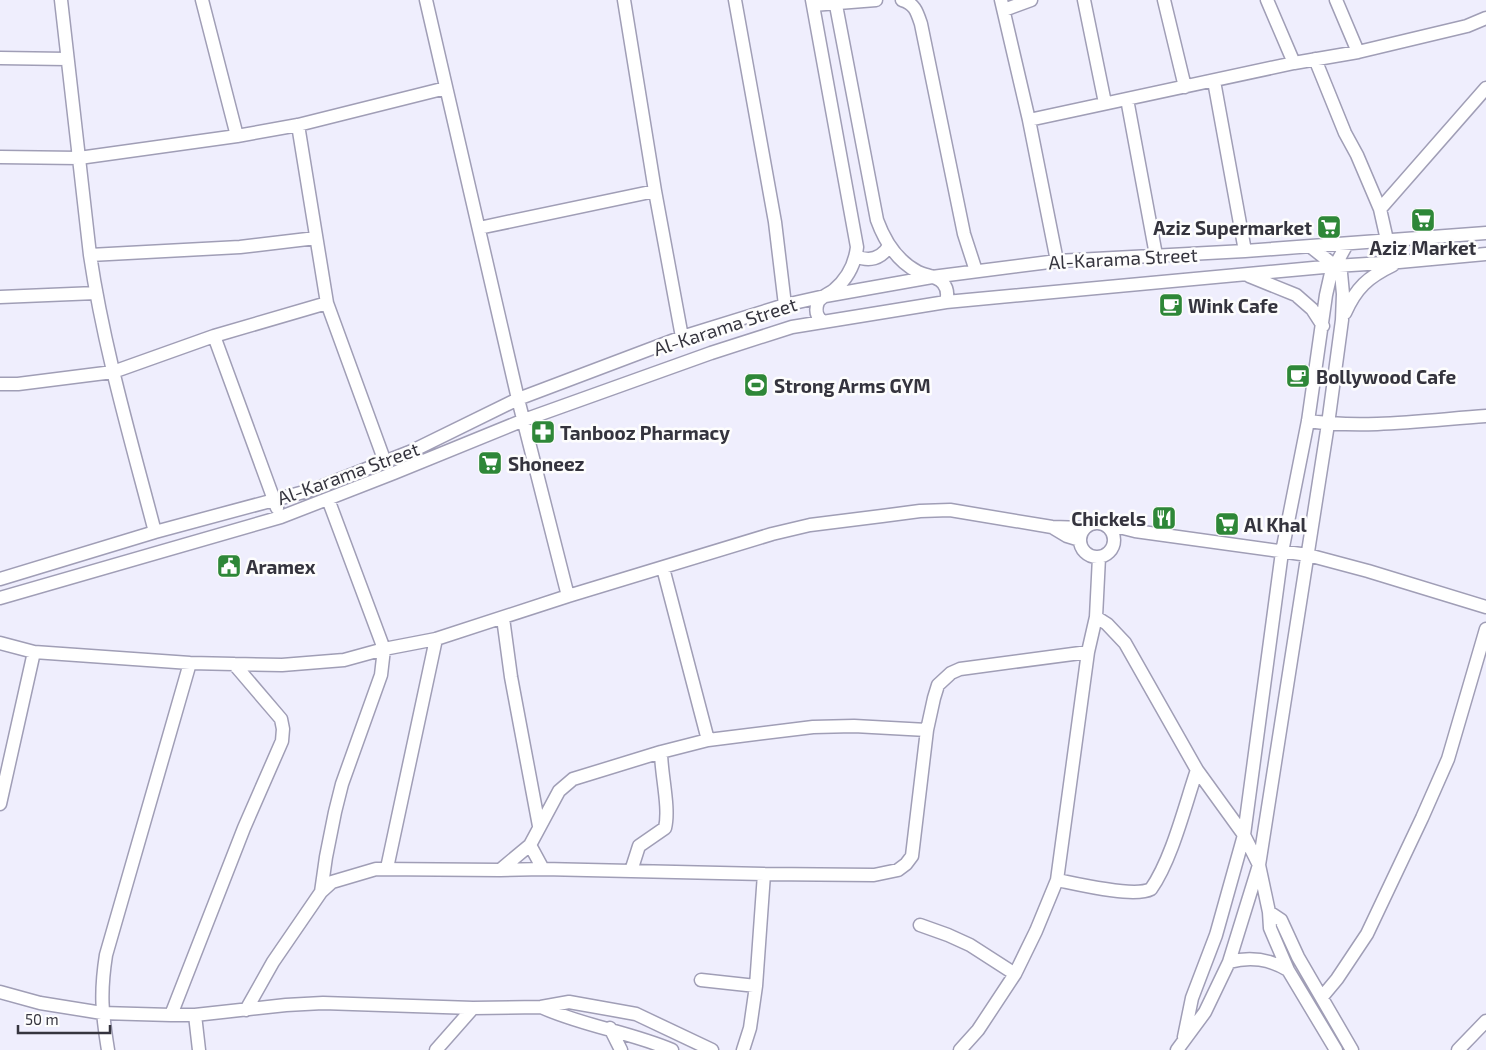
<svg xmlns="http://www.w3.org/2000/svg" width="1486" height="1050" viewBox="0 0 1486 1050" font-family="'Exo 2',sans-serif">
<rect width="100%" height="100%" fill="#efeefd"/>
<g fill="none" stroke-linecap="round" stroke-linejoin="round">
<defs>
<path id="minor" d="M61,0L90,255C104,349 131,440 155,532
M202,0L237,136
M426,0L518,399L568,596L772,534L810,525L882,516L920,511L950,510L1052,527L1085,528
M624,0L655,191L682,337
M735,0L775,222L785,305
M812,0L857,247C855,264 847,279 834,290C829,294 822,296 818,302C815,310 816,316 822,321
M835,0L877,220C885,242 897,261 918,272C926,276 937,276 943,283C948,289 948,295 946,302
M902,0C915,4 917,12 921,24L964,234L976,271
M1001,0L1029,120L1057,261
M1084,0L1105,103
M1164,0L1185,87
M1267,0L1294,63
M1336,0L1358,52
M813,5L876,0
M1004,10L1031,0
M0,58L67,59
M1315,59L1345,133L1357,155L1380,209L1387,240
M1214,81L1245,251
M1127,99L1156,255
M1029,120L1294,63L1358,52L1467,26L1486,18
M298,125L327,303L385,462
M0,157L79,158L237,136L298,125L446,88
M1380,209L1486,88
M479,228L655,191
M90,255L240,247L316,238
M856,256C869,262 881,259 889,246
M1249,276L1296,295L1312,309L1323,326
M0,297L96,293
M1345,313C1356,288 1368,277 1393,265
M214,336L277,508
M0,384H18L113,372L214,336L327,303
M1308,421C1366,429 1428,420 1486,416
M1080 540a17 17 0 1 1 34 0a17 17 0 1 1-34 0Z
M1052,527L1067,536L1080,540
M1109,528H1123L1135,531L1308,555L1368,571L1486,607
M663,568L708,740
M0,579L155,532L315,489L412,451L518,399L682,337L785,305L825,296L932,277L1057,261L1245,251L1486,233
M0,598L281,517L394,473L524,420L711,353L792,327L946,302L1335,266L1399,262L1486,254
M1096,617L1107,624L1125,643L1197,770L1244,835L1259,865L1269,912L1270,928L1288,970L1336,1050
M503,618L511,677L539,826
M0,643L34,652L190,663L282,665L344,660L384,649L436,639L568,596
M0,804L34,652
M530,845L543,869
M387,868L436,639
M500,870L530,845L559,791L573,779L661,752L708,740L813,727L854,726L927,730
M631,871L639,846L665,828C670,808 661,774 661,752
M1057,880C1077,884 1134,898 1151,889C1172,859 1185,805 1197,770
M321,892L326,857L335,812L342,784L381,675L384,649L328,499
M1269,912L1281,920L1298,957L1352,1050
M920,925L948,935L970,945L1015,974
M1229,962C1251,956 1269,959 1288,970
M701,980L756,986
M0,992L40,1003L102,1013L171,1015H195L286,1005L323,1003L473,1008L541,1007L569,1002L636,1014L712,1050
M1322,997L1337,979L1367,934L1422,818L1448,759L1486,629
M541,1007C583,1026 630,1032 672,1050
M246,1010L273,962L321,892L332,882L376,869L500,870L543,869L764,874L874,875L898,870L906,864L912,856L927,730L934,698L938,685L951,673L960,669L1088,652
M171,1015L244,828L282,741L283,729L281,719L234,664
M195,1015L199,1050
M610,1028L621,1050
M1184,1037L1192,998L1216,935L1244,835L1282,552L1308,421L1326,295L1331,273L1347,244
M108,1050C102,1013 100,993 106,955L190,663
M436,1050L473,1008
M743,1050L750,1028L756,986L764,874
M960,1050L978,1030L1015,974L1036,931L1057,880L1088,652L1096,617L1099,557
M1177,1050L1205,1012L1229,962L1259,865L1328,424L1342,320L1343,294L1341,273L1335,266L1311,247
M1458,1050L1486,1021"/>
</defs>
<use href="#minor" stroke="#a09eb6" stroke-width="15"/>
<use href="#minor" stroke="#fff" stroke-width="12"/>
</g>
<defs>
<symbol id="supermarket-square" viewBox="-11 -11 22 22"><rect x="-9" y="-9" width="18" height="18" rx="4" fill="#2e8738" stroke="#fdfdfd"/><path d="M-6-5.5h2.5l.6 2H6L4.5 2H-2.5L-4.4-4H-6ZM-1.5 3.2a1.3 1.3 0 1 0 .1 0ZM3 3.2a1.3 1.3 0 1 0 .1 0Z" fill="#fff"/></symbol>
<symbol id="cafe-square" viewBox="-11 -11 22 22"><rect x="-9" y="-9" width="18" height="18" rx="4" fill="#2e8738" stroke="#fdfdfd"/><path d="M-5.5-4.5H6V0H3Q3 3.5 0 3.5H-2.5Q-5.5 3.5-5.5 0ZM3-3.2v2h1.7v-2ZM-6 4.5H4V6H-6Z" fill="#fff"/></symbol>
<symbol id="stadium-square" viewBox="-11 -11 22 22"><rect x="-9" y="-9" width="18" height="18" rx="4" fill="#2e8738" stroke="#fdfdfd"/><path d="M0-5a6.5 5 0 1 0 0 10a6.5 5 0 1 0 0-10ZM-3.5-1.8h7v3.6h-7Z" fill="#fff"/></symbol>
<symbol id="pharmacy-square" viewBox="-11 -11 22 22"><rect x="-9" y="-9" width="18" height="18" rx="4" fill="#2e8738" stroke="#fdfdfd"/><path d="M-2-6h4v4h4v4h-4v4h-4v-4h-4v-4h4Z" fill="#fff"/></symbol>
<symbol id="restaurant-square" viewBox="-11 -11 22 22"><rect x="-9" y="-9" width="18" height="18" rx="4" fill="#2e8738" stroke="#fdfdfd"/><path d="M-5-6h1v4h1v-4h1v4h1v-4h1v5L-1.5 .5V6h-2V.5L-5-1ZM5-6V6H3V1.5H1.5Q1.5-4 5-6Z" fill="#fff"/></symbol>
<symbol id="civic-square" viewBox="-11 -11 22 22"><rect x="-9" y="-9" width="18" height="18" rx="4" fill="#2e8738" stroke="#fdfdfd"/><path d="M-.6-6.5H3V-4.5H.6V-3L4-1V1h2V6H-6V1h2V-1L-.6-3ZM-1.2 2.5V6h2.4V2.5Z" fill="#fff"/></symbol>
</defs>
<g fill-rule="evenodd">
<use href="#supermarket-square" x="1409" y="206" width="28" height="28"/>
<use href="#supermarket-square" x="1315" y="213" width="28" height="28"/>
<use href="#cafe-square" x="1157" y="291" width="28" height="28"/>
<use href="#cafe-square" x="1284" y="362" width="28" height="28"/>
<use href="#stadium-square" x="742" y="371" width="28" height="28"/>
<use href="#pharmacy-square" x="529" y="418" width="28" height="28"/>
<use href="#supermarket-square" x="476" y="449" width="28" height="28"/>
<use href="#restaurant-square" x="1150" y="504" width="28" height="28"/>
<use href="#supermarket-square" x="1213" y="510" width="28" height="28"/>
<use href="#civic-square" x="215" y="552" width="28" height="28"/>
</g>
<g text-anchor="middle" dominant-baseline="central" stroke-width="5" stroke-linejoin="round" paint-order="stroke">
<g font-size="19" font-weight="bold" fill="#35343e" stroke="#fdfdfd" text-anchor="start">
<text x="1312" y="227" text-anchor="end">Aziz Supermarket</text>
<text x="1423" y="247" text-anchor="middle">Aziz Market</text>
<text x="1188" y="305">Wink Cafe</text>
<text x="1316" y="376">Bollywood Cafe</text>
<text x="774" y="385">Strong Arms GYM</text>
<text x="560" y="432">Tanbooz Pharmacy</text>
<text x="508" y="463">Shoneez</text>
<text x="1146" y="518" text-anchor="end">Chickels</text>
<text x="1244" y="524">Al Khal</text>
<text x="246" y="566">Aramex</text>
</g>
<g font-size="19" fill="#35343e" stroke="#fdfdfd">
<text transform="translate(1123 258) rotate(-3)">Al-Karama Street</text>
<text transform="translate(725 326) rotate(-18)">Al-Karama Street</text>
<text transform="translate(348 473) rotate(-20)">Al-Karama Street</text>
</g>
</g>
<path d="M18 1025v8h92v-8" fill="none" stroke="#35343e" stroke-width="2.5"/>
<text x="25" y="1025" font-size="15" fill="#35343e" stroke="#fdfdfd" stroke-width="4" paint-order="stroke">50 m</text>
</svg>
